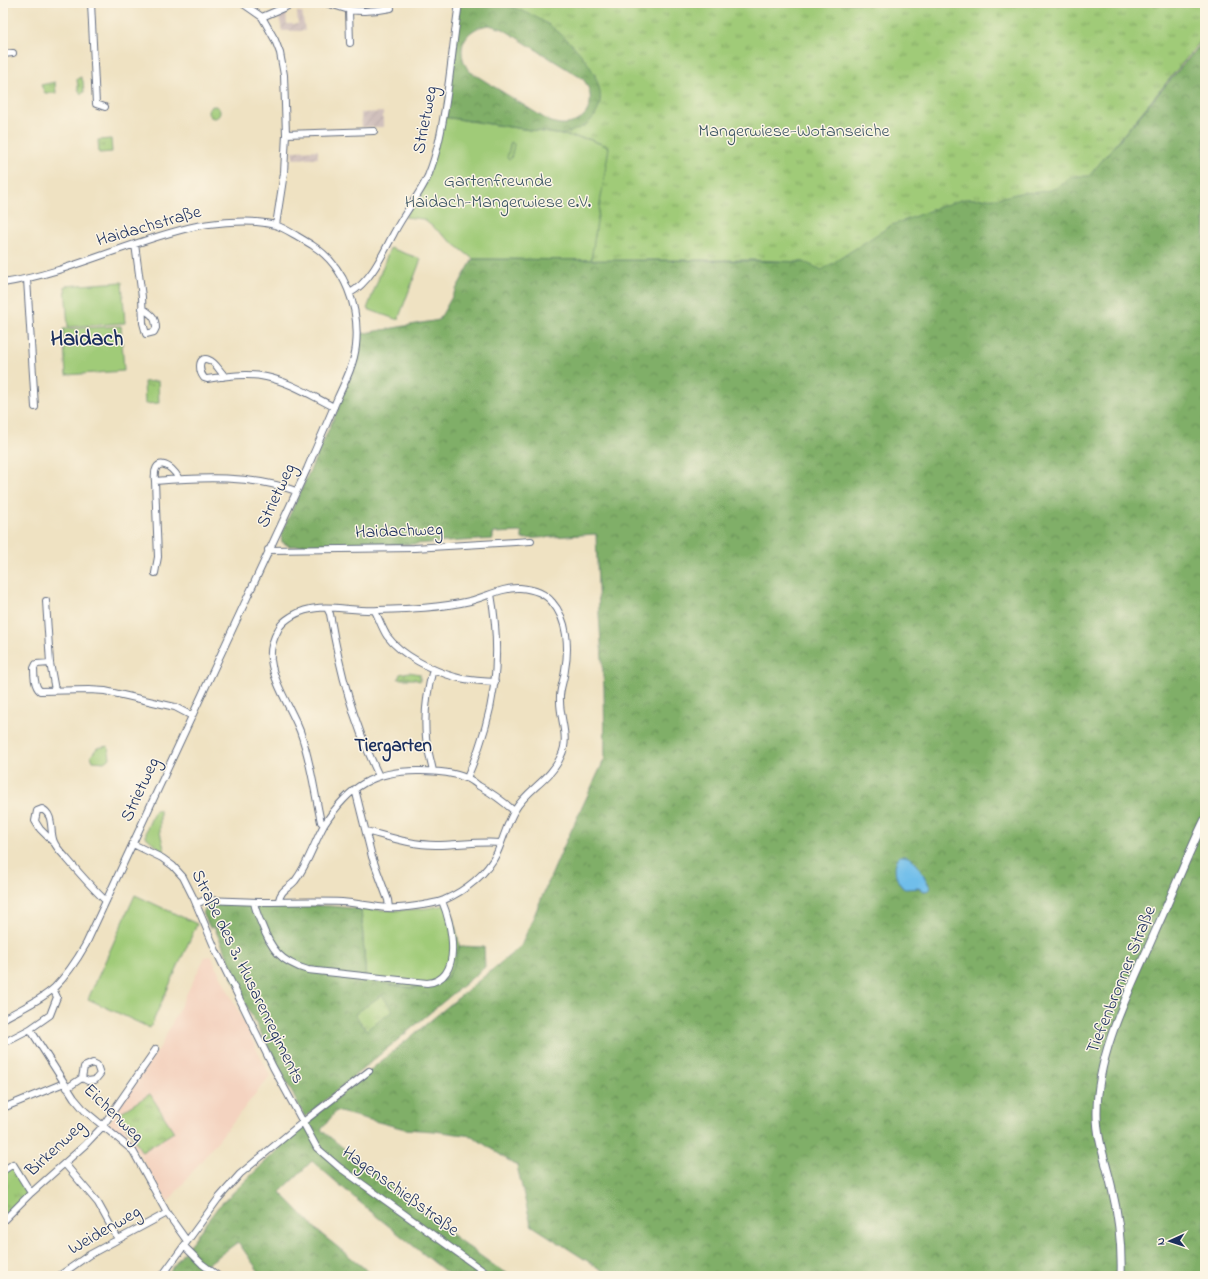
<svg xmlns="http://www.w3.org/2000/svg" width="1208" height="1279" viewBox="0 0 1208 1279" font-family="'Indie Flower',sans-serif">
<defs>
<pattern id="industrial-furrows" width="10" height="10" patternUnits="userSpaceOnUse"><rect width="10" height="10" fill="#d0c0bc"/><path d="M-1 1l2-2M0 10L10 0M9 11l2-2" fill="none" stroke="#b2a5a4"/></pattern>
<pattern id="forest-crowns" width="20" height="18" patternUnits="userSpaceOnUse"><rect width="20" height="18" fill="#80af68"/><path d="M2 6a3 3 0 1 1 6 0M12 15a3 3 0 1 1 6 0" fill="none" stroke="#688f59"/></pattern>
<pattern id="wetland-marsh" width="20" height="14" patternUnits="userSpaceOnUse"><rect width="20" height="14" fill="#a0cb78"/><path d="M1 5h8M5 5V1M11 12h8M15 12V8" fill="none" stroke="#82a566"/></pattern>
<pattern id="park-tufts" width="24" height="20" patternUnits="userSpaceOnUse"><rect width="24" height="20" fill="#a0cb78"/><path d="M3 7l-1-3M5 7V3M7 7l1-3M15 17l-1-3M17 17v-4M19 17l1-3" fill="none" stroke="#82a566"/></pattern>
</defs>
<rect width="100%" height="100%" fill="#fcf5e5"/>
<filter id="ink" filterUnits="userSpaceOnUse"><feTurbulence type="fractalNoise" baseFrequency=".025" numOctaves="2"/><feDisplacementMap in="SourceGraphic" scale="8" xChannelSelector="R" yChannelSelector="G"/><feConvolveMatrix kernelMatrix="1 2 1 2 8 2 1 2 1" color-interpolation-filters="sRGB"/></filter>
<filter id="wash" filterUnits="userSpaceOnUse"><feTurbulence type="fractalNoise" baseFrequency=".012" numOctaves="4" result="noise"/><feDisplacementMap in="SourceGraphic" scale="16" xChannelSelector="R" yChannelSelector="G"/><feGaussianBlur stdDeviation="0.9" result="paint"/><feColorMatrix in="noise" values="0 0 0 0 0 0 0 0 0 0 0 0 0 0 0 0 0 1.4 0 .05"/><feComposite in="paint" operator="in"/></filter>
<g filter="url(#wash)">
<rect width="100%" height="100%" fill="#efe2c2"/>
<path fill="#f4d3c0" d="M211,956L270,1076L168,1202L136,1149L107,1126L160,1047L205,957Z"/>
<path fill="url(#industrial-furrows)" d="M297,12H302L305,31H282L279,16L286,13L287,24H298Z
M383,112V127H362L361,113Z
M318,150V158L293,159V151Z"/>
<path fill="#a0cb78" stroke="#5e7d6b" d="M444,117L589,139L609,147L805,262L757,261L473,259L423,219L405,217L427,180Z
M390,248L421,259L398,320L367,309Z
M122,282L125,323L68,327L65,286Z
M121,326L124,371L66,375L63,329Z
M155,810H160V832L165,853L146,837V831Z
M135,895L197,924L150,1028L88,999Z
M449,904C451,913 459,938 459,946C459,951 456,956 455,961C444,1000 395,985 366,980L361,909C391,911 420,911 449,904Z"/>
<path fill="url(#forest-crowns)" stroke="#4e6f63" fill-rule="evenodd" d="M460,3H1205V36L1105,157L1205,39V1276H611L531,1225L517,1166L472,1136L434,1131L405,1129L336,1111L321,1130L444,1229L496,1267L512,1276H451L370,1211L312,1161L280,1192L320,1233L374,1276H262L238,1242L191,1276H166L218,1207L305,1124L521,946L563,848L605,758L604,688L599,614L596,534L522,539V532L493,533V539L414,544L289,546L282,542L281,534L338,409L353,369L359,334L439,320L473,259L757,261L804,262L609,147L589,139L444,117ZM489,25L503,29L583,79C603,105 579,134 549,121L469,71C454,50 464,28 489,25ZM901,856H903L921,871L931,888L925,891C918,887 911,889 903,888C896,880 895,869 897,859Z
M214,903L330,906L361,909L366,980L411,988L430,986L446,979L453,966L459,946L484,947L485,967L305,1117L231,976L235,973L214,927L210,928L203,913L207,905Z"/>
<path fill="url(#wetland-marsh)" stroke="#5e7d6b" d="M511,142L514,144L511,158L509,160L507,158Z
M409,672L420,674V681L416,680V679H398L400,674Z"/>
<path fill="url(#park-tufts)" stroke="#5e7d6b" d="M501,3H1205V36L1089,176H1075L1067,179L1056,188L1050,190L1032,193L1024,192L999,198L964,199L939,207L890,226L822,270L804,262L752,260H591L609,147L589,139L561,135C569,132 581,129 587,124C626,92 570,36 541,20C531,14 513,7 501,3Z
M81,77L83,81L84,92L81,94L78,89L77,79Z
M55,82L56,93H45L41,85Z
M208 112a6 6 0 1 1 12 0a6 6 0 1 1-12 0Z
M111,139L112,152L99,153L98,140Z
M158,381L159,403L145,404L144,382Z
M108,746L110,758L104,762L93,761L91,756L97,748Z
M382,995L393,1011L366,1030L355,1014Z
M150,1094L174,1132L142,1152L118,1114Z
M13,1165L29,1193L3,1215V1171Z"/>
<path fill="#6fbeea" stroke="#4576a4" d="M900,856C917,854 923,877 931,888L929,890L925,891L918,888L905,889C896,884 891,864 900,856Z"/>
</g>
<g filter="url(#ink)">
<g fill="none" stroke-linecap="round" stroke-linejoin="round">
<defs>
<path id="minor" d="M91,3L96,104L105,107
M242,3L262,17L275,40L280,53L284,75L286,134L284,173L276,225
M326,3C334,5 342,8 350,10C364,12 377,11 391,8
M349,10L350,43
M262,17L295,3
M3,54L13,53
M286,134L374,131
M135,244L142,297L143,323L146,334L154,332L156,328C156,317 151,314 142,308
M27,279L35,407
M3,283C70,273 131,240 197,226C218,222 254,219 275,225C282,227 290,232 297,236C302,239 307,242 312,245C345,266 360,308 356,346C354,364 346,380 338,397C328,421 317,445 307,469L86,944C77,960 67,975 54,988C40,1001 20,1009 3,1019
M350,293C371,282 383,253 394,233C404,213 419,196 428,176C438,152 442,127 446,102C451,69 454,36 459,3
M223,377V374C219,370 215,362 209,360C197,355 199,372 204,378L207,379C227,376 247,373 266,377C290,382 312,396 334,407
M155,481C152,456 171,463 179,479
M268,550L414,548L531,541
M155,573L158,557L155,481C202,477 251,475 296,491
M46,601L50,663
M327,608L330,614C340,672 353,722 379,776
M375,611C379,619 382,628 387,636C401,655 433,671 455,677C468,681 482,681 495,682
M433,669C427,691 424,714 426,737C427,749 431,760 433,771
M55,690L50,663L36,664L34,668C34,675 34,686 40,691L89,690L105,691L175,707L192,716
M467,778C494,716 503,662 491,594
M355,789L372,857L388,900L389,908
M324,825C349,786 374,770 421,771C435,771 452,772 466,778C471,779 475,783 479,786C492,793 503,801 514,811
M366,831C389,837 412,845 436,845C457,845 479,841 501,843
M54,843L40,829L35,821L37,811L42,809C55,815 49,831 54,842C57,849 63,854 68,860C80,874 92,888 106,901
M133,844L162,858L173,866L183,877L194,899L216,951L273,1067L317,1148L339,1167L490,1276
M254,902C255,909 258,916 261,923C271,949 280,962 308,970L427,983C464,980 452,924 442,901
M196,904L205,900L259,902C287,902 314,901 342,902C357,903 373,907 388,908C402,909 416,906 429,904C434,903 439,902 444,900C465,891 487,874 497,853C503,840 507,823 515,810C527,789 551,780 561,756C570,738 560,720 560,701C559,690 564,681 565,670C569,648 568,620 552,602C544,592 532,589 520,588C503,587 486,597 470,601C440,608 409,609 378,610C348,612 319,600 292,616C286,620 281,623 278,630C273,639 270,650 271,660C274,684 291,708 300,731C311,761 314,791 321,822L324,825C314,843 308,864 295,881C289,888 279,891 279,902
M30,1029L74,1098L85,1111L133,1151L167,1213L187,1241
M3,1043L30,1029L50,1015L57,997L53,989
M67,1088L82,1078L84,1067L93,1063L97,1065L100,1074L95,1080L88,1081L82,1078
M3,1108L64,1083
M65,1164L98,1203L118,1239
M3,1171L13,1164L31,1193
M3,1221L31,1193L85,1145L102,1127L156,1049
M184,1246L202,1264L218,1276
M59,1276L89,1255L167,1213
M162,1276L218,1199L240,1174L303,1122L369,1071"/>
<path id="tertiary" d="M1121,1276C1122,1246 1119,1218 1112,1189C1107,1165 1097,1141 1097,1115C1096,1053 1131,988 1155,932C1172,895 1187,856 1205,819"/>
</defs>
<use href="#minor" stroke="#656e81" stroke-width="8"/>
<use href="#tertiary" stroke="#656e81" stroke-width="9"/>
<use href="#minor" stroke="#fff" stroke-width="6"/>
<use href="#tertiary" stroke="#fff" stroke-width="7"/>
</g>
</g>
<g text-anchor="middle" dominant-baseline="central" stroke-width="3" stroke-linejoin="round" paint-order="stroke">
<g font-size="18" fill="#1b2f5e" stroke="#fcf5e5">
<text transform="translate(426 120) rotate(-79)">Strietweg</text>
<text transform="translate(149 227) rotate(-16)">Haidachstraße</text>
<text transform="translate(277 496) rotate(-65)">Strietweg</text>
<text transform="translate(399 532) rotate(-2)">Haidachweg</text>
<text transform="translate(141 790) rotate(-65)">Strietweg</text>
<text transform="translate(247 977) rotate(64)">Straße des 3. Husarenregiments</text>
<text transform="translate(1122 980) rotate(-68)">Tiefenbronner Straße</text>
<text transform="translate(113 1114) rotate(44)">Eichenweg</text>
<text transform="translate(56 1149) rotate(-43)">Birkenweg</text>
<text transform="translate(400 1192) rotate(36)">Hagenschießstraße</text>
<text transform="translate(105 1231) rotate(-30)">Weidenweg</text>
</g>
<g font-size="18" fill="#3c5664" stroke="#fcf5e5">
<text x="794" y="132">Mangerwiese-Wotanseiche</text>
<text x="498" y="182">Gartenfreunde<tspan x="498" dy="21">Haidach-Mangerwiese e.V.</tspan></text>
</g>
<g font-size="19" font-weight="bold" fill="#1b2f5e" stroke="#fcf5e5">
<text x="393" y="746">Tiergarten</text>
</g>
<g font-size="22" font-weight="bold" fill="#1b2f5e" stroke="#fcf5e5">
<text x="87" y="340">Haidach</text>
</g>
</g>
<rect width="1208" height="1279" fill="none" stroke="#fcf5e5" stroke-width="16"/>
<g transform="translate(1170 1241) rotate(267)" stroke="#fcf5e5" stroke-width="3" paint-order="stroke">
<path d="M0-3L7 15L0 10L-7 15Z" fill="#1b2f5e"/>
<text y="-6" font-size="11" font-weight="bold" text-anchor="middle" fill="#1b2f5e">N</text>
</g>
</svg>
